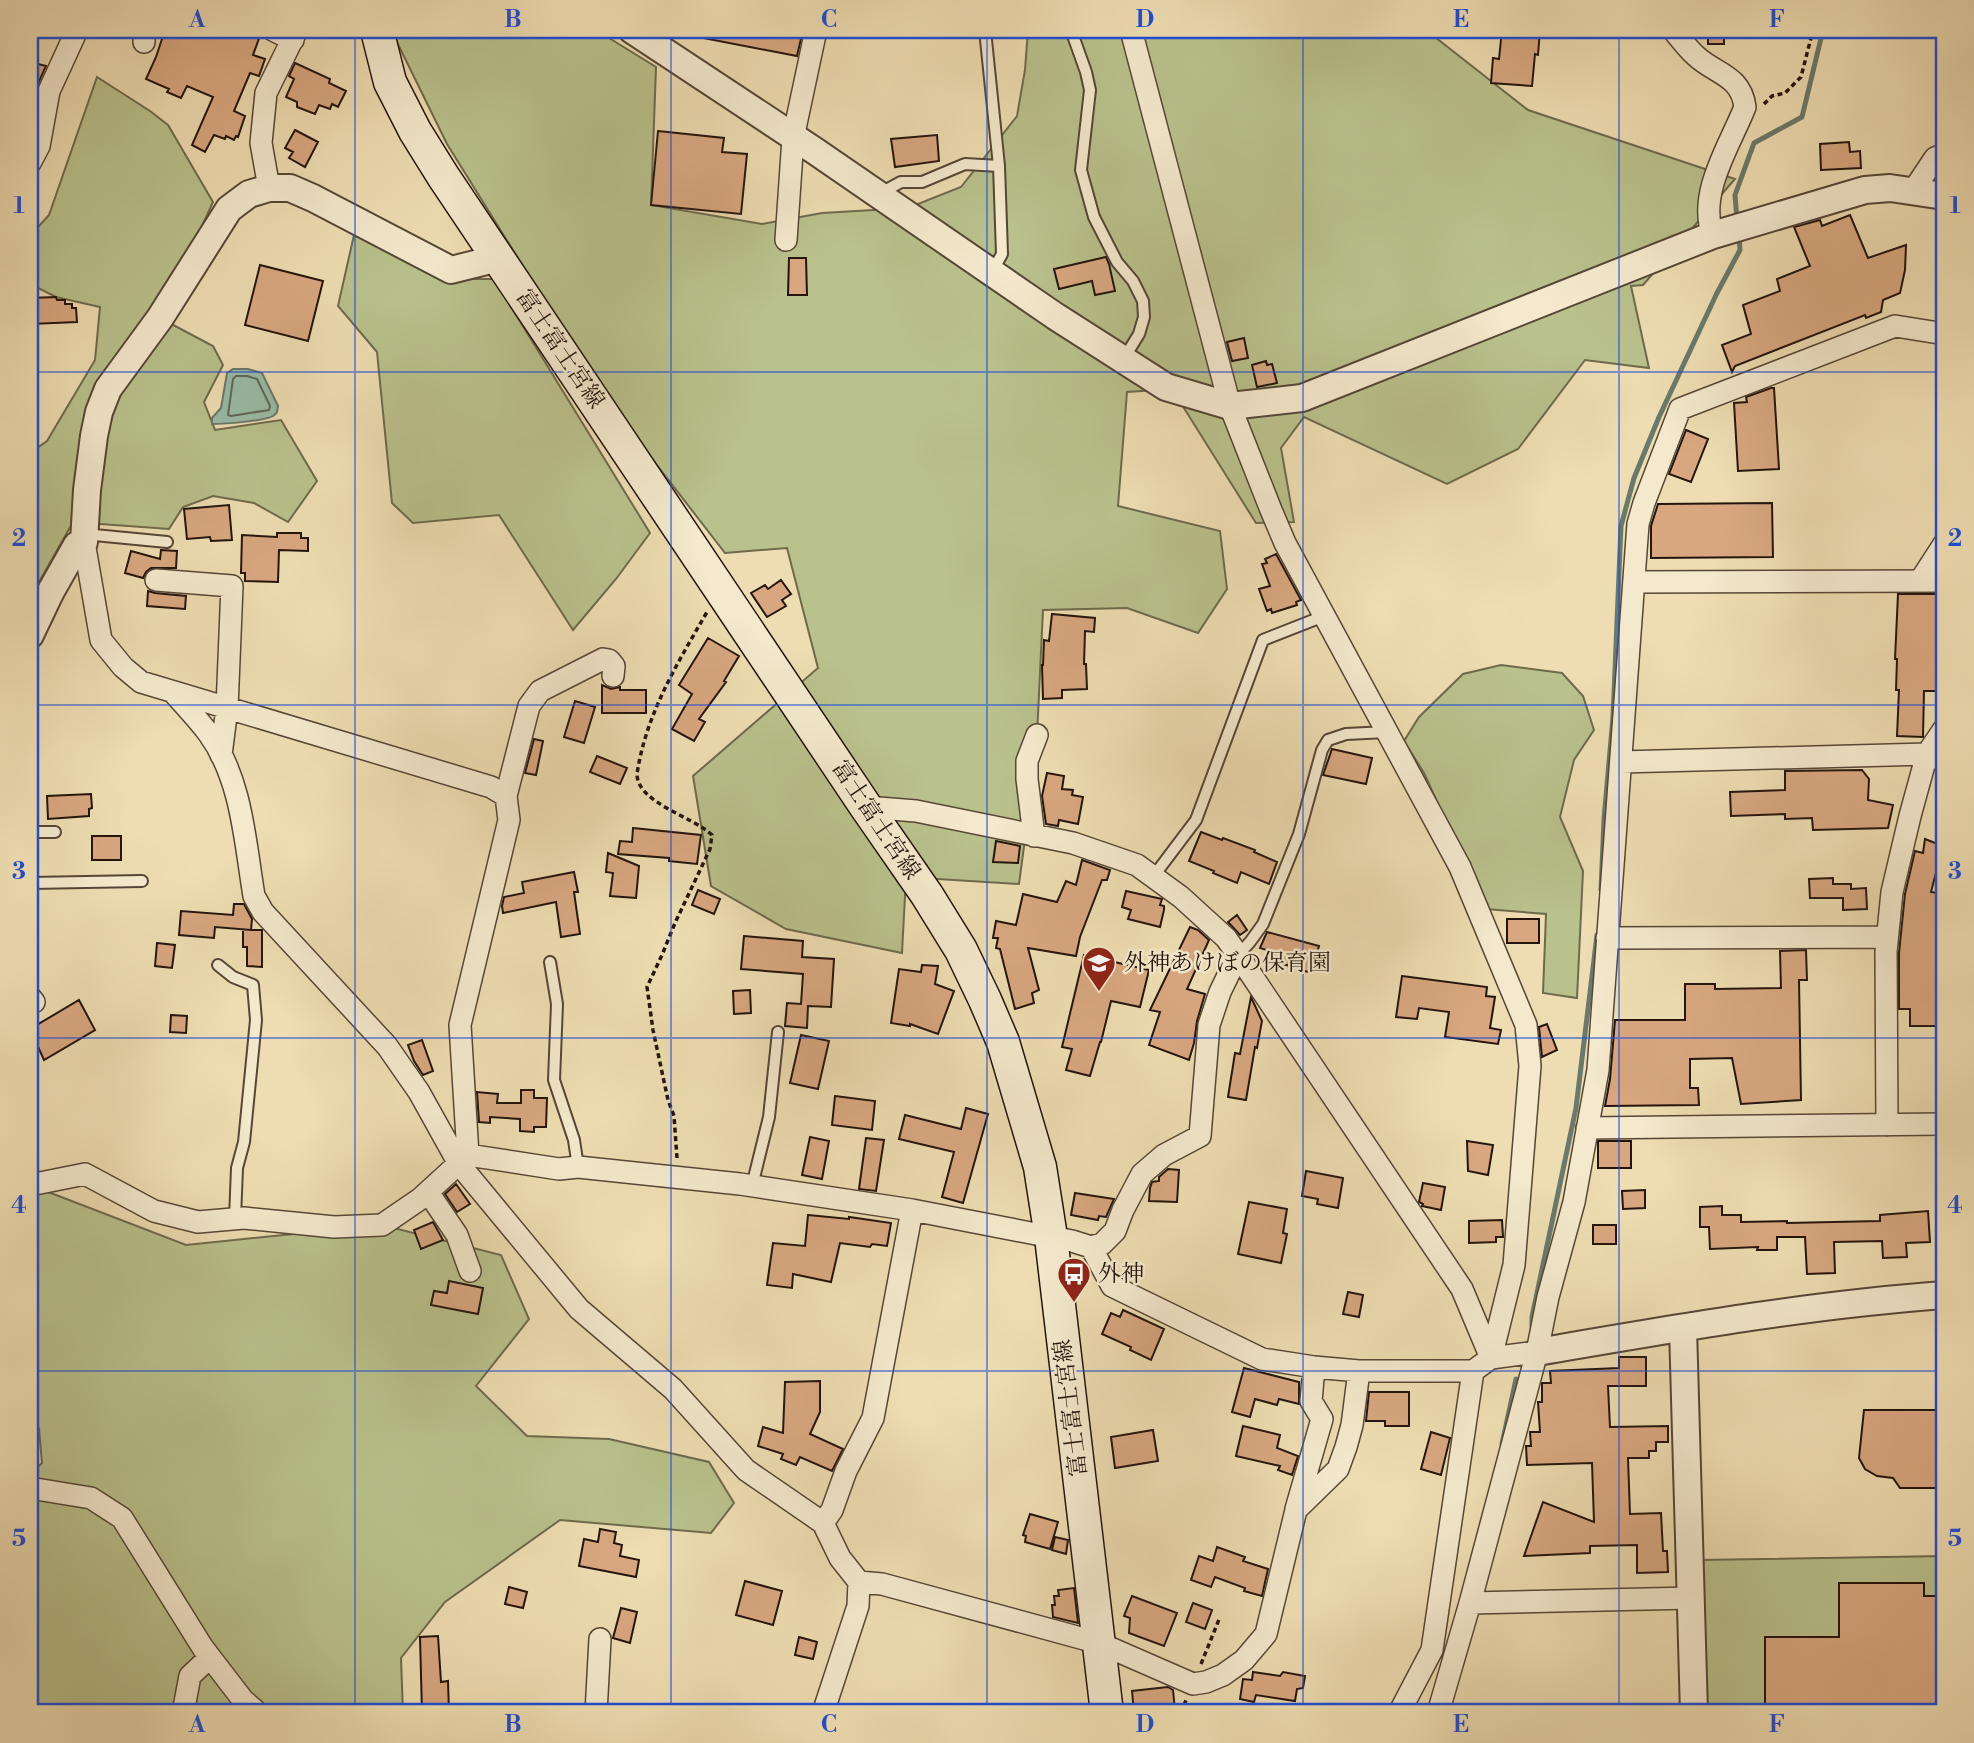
<svg xmlns="http://www.w3.org/2000/svg" width="1974" height="1743" viewBox="0 0 1974 1743" font-family="'Libre Bodoni','Noto Serif JP',serif">
<rect width="100%" height="100%" fill="#eeddb2"/>
<filter id="stains"><feTurbulence type="fractalNoise" baseFrequency=".00286" numOctaves="4"/><feColorMatrix values="0 0 0 0 .2 0 0 0 0 .09 0 0 0 0 .02 0 0 0 .5 -.17"/></filter>
<radialGradient id="worn" r=".72"><stop offset=".6" stop-color="#630" stop-opacity="0"/><stop offset="1" stop-color="#630" stop-opacity=".3"/></radialGradient>
<path fill="#b9c18c" stroke="#6e6a4c" stroke-width="2" d="M391,30H596L656,67L651,205L762,224L822,213L908,208L961,187L1017,116L1025,70L1028,30H1426L1528,110L1735,179L1643,285L1631,286L1649,368L1585,360L1518,449L1447,484L1304,417L1281,448L1294,522L1256,523L1172,389L1127,392L1118,506L1220,531L1227,589L1198,633L1127,608L1043,610L1036,757L1019,884L906,877L902,953L786,929L711,886L693,776L818,668L787,548L725,553L605,398L447,144Z
M97,77L150,111L168,125L213,202L160,318L213,346L223,365L204,402L215,430L281,420L317,481L288,522L254,503L213,496L183,507L169,529L73,522L30,598V453L47,441L95,360L100,307L56,297L30,284V236L49,215Z
M354,235L453,279H494L650,533L616,579L573,630L499,515L413,523L392,503L377,352L338,306Z
M1501,665L1562,673L1583,696L1594,730L1574,760L1560,817L1583,871L1577,998L1543,993L1546,914L1486,909L1424,773L1404,741L1419,717L1463,674Z
M30,1185L186,1245L382,1225L501,1255L529,1319L476,1386L527,1436L609,1439L709,1462L734,1503L711,1533L560,1520L445,1602L401,1658L403,1713H30V1474L42,1463L39,1429L30,1407Z
M1944,1556V1713H1707L1699,1560Z"/>
<path fill="#9abca8" stroke="#6a796a" stroke-width="2" d="M233,369H248L262,373L278,406C277,412 278,412 273,416C265,421 224,424 212,424V418L221,408L227,373Z"/>
<g fill="none" stroke-linecap="round" stroke-linejoin="round">
<path stroke="#5e685a" stroke-width="2" d="M236,376H247L257,379L270,406L269,410L231,416L228,415L233,379Z"/>
<path stroke="#6a796a" stroke-width="5" d="M1737,220L1735,195L1754,143L1802,117L1823,30
M1601,890L1604,819L1613,717L1621,526L1634,478L1659,417L1717,293L1740,250L1739,236
M1532,1326V1317L1576,1108L1597,935
M1502,1444L1516,1379"/>
</g>
<path fill="#d8a780" stroke="#23140d" stroke-width="2" d="M165,30H260L261,33L253,55L265,59L259,76L250,73L234,111L245,116L238,137L236,136L234,140L226,136L225,139L214,135L205,152L192,145L213,97L187,86L181,98L167,92L169,89L146,79L156,57Z
M699,30H803L797,56L698,37Z
M1502,30H1540L1538,55L1535,54L1532,86L1491,83L1493,58L1499,59Z
M1708,30H1724V44H1708Z
M30,62L46,66L36,88L32,112H30Z
M295,63L330,79L329,83L346,91L338,107L332,104L330,109L319,105L315,114L297,107V102L286,97L294,79L289,76Z
M295,130L318,142L305,167L289,158L293,152L285,148Z
M658,131L724,138L722,152L747,154L741,214L651,205Z
M937,135L939,161L895,167L891,139Z
M1849,142L1850,152L1860,151L1861,168L1821,170L1820,144Z
M1850,215L1868,258L1906,245L1905,270L1900,293L1883,300L1881,312L1866,318L1865,315L1735,366L1732,372L1722,345L1751,334L1743,305L1780,291L1777,279L1810,266L1794,227L1820,220L1822,226Z
M1106,257L1109,264L1115,291L1095,295L1092,281L1059,289L1054,269Z
M789,258H806L807,295H788Z
M260,265L323,281L308,341L245,325Z
M56,297L57,300H65V304H72V308H76L77,322L30,324V298Z
M1244,338L1248,358L1232,361L1227,342Z
M1266,361L1267,365L1272,364L1277,383L1257,387L1252,365Z
M1771,388H1774L1779,469L1738,471L1734,403L1747,402L1746,397Z
M1686,430L1708,439L1691,482L1669,474Z
M1772,503L1773,557L1651,558V526L1658,504Z
M229,505L232,540L211,541L210,537L187,539L184,509Z
M277,533H301V538H308V551L279,550L278,582L245,581V573H241L242,535L277,537Z
M161,550L177,551L176,568H151L146,572L143,578L125,573L131,551L160,559Z
M1276,554L1301,600L1296,602L1297,605L1272,613L1271,609L1267,611L1259,589L1270,586L1262,564L1267,563L1265,559Z
M781,580L791,594L782,600L786,606L767,617L751,593L765,585L768,589Z
M148,591L155,593L186,596L185,609L147,606Z
M1898,594H1944V691H1924L1923,737L1897,736L1899,690H1896L1897,659H1895Z
M1052,614L1095,618L1094,632L1085,631L1084,664H1086L1087,689L1062,690V698L1043,699L1042,665H1043L1044,640L1049,641Z
M708,638L739,656L724,681L726,682L699,719L705,722L694,741L672,729L692,694L679,685Z
M602,685L611,689L620,687V690H646V713H602Z
M575,701L595,707L584,743L564,737Z
M534,739L543,741L536,775L525,773Z
M1332,749L1372,758L1366,784L1323,775Z
M597,756L627,768L620,784L590,772Z
M1862,770L1869,779L1868,800L1893,805L1888,828L1813,830L1812,818L1785,819V814L1731,816L1730,792L1785,790V771Z
M1047,773L1064,776L1062,789L1073,790L1072,795L1083,797L1078,824L1059,820L1058,826L1046,824L1042,796Z
M91,794L92,808L89,809V816L48,819L47,796Z
M633,828L701,835L697,864L669,861V858L618,854L620,841L632,842Z
M1201,832L1222,840L1223,838L1255,850L1254,852L1277,862L1269,884L1241,872L1237,883L1213,873L1214,871L1189,861Z
M92,836H121V860H92Z
M1925,839L1943,846L1931,892L1944,894V1026H1910V1009H1899V953L1905,894L1915,851L1923,853Z
M996,841L1020,846L1018,863L993,862Z
M608,853L639,866L636,898L610,896L613,873L606,872Z
M1082,860L1110,870L1107,880H1102L1080,937L1076,956L1028,948L1039,990L1032,993L1034,1003L1015,1009L1000,949L996,948L998,938H993L996,921L1016,925L1023,894L1057,902L1066,881L1076,885Z
M574,872L578,892H574L580,934L561,937L556,902L503,913L502,906L504,897L524,893L522,882Z
M1833,878V884H1851V889L1866,888L1867,909L1843,910V898H1810L1809,879Z
M698,890L720,899L714,914L692,905Z
M1126,891L1162,899L1160,905L1164,906V910L1160,927L1128,919L1131,910L1122,907Z
M234,904H244L252,919L251,930L215,927L214,938L179,935L181,911L233,915Z
M1237,915L1247,930L1240,935L1228,922Z
M1507,919H1539V943H1507Z
M1190,927L1198,930L1209,940L1187,989L1205,994L1197,1021L1194,1043L1189,1060L1149,1045L1160,1012L1150,1010Z
M243,930H262V967L247,966V947H243Z
M1267,932L1319,946L1311,973L1274,961L1276,953L1260,948Z
M744,936L803,941L802,957L834,959L831,1007L808,1006L807,1028L785,1026L787,1003L801,1004L803,974L741,969Z
M157,943L175,945L172,968L155,966Z
M1806,950L1807,980H1799L1801,1100L1741,1104L1732,1058L1690,1059V1088H1698L1699,1105L1605,1106L1610,1079L1615,1020H1685V984H1715V989L1781,988L1780,951Z
M1084,955L1149,970L1140,1007L1111,1001L1101,1042H1100L1090,1076L1066,1070L1072,1049L1062,1047Z
M922,965L938,966L935,984L954,991L938,1034L910,1024V1026L891,1023L899,969L921,972Z
M1402,976L1487,987L1486,996L1495,997L1490,1028L1501,1030L1498,1044L1445,1037L1449,1012L1419,1008L1417,1019L1396,1017Z
M750,990L751,1013L734,1014L733,991Z
M1251,997L1262,1021L1257,1048L1255,1047L1246,1100L1228,1097L1235,1053L1240,1054Z
M79,1000L95,1030L44,1060L30,1029Z
M171,1015L187,1016L186,1033L170,1032Z
M1547,1024L1557,1050L1542,1057L1539,1027Z
M801,1035L829,1041L818,1089L790,1083Z
M422,1040L433,1071L423,1075L414,1061L408,1045Z
M521,1090H534V1098H547L546,1127H534V1132L520,1131V1119L490,1117V1123L479,1122L477,1092L498,1094L497,1103H521Z
M835,1096L875,1101L872,1130L832,1125Z
M966,1108L988,1114L963,1203L942,1197L954,1152L899,1139L905,1115L961,1129Z
M810,1137L829,1141L822,1179L802,1175Z
M866,1138L884,1140L876,1191L859,1189Z
M1467,1141L1493,1145L1488,1175L1468,1171Z
M1598,1141H1631V1168H1598Z
M1168,1169L1179,1170L1177,1202L1149,1201L1150,1188L1152,1182L1159,1181V1177Z
M1306,1171L1343,1178L1338,1208L1317,1204L1318,1199L1302,1196Z
M1423,1183L1445,1187L1441,1210L1422,1206L1423,1204L1419,1202Z
M456,1184L470,1204L457,1212L445,1194Z
M1645,1190V1208L1623,1209L1622,1191Z
M1075,1193L1114,1199L1106,1217L1099,1216L1098,1220L1071,1215Z
M1249,1202L1287,1209L1283,1233L1287,1234L1281,1263L1238,1254Z
M1722,1206V1215H1741V1222L1787,1221V1223L1880,1221V1215L1928,1211L1930,1242L1906,1243L1907,1257L1883,1258L1882,1241L1834,1242L1835,1273L1807,1274L1805,1237H1777V1250H1757L1758,1247L1710,1249L1709,1227H1700V1207Z
M808,1215L849,1219V1217L891,1223L887,1246L872,1244L870,1247L840,1243L831,1282L793,1274L792,1288L767,1285L773,1243L805,1246Z
M1502,1220L1503,1237H1496V1242L1469,1243V1221Z
M433,1222L443,1240L421,1249L414,1230Z
M1593,1225H1616V1244H1593Z
M449,1281L483,1288L478,1314L431,1305L434,1291L447,1293Z
M1348,1292L1363,1295L1359,1317L1343,1314Z
M1123,1310L1164,1329L1151,1360L1130,1350L1131,1347L1102,1334L1111,1313L1120,1317Z
M1619,1357H1646V1386H1608L1610,1427L1668,1426V1442H1656V1451H1649V1458H1628L1630,1514L1661,1513L1663,1551H1667L1668,1572L1637,1573V1545L1590,1546V1553L1524,1556L1543,1502L1594,1522L1592,1463L1527,1465L1526,1446H1531L1530,1432H1540L1538,1402H1542V1383H1551L1550,1371L1619,1368Z
M1244,1368L1299,1382V1404L1279,1399L1277,1405L1255,1399L1250,1417L1232,1412Z
M820,1381V1412L810,1434L843,1449L832,1471L800,1457L796,1465L781,1459L783,1454L758,1446L763,1427L783,1433L785,1382Z
M1369,1392H1409V1426H1385V1421H1366Z
M1864,1410H1944V1488H1900L1893,1478L1877,1476L1865,1469L1859,1458Z
M1243,1426L1280,1435L1277,1448L1298,1456L1292,1475L1278,1470L1280,1466L1236,1456Z
M1153,1430L1158,1461L1115,1468L1111,1437Z
M1431,1432L1450,1438L1441,1475L1421,1469Z
M1030,1514L1058,1522L1050,1549L1025,1542L1026,1536L1023,1535Z
M600,1529L616,1532L614,1543L622,1545L620,1556L639,1560L636,1577L579,1566L584,1539L598,1542Z
M1055,1537L1068,1540L1066,1554L1052,1550Z
M1217,1547L1245,1557L1243,1561L1268,1569L1262,1596L1244,1591L1245,1588L1215,1577L1211,1587L1191,1580L1199,1556L1213,1561Z
M745,1581L782,1591L773,1625L736,1615Z
M1839,1583H1924V1596H1944V1713H1765V1637H1839Z
M509,1587L527,1592L523,1608L505,1604Z
M1074,1588L1078,1623L1053,1617L1052,1605H1055L1054,1596H1059L1058,1590Z
M1132,1596L1177,1613L1164,1646L1129,1633L1130,1618L1124,1616Z
M1193,1603L1212,1610L1205,1629L1186,1622Z
M621,1608L637,1612L630,1643L613,1638Z
M438,1636L441,1682L448,1681L449,1713H422L420,1637Z
M799,1637L817,1642L813,1659L795,1655Z
M1253,1672L1280,1676L1283,1672L1305,1676L1303,1688L1297,1689L1295,1701L1256,1695L1254,1702L1240,1699L1243,1679L1252,1680Z
M1168,1687L1173,1690L1175,1710L1165,1711V1713H1134L1132,1691Z"/>
<g fill="none" stroke-linecap="round" stroke-linejoin="round">
<defs>
<path id="service" d="M985,30L999,166L1002,254L992,272
M1071,30L1086,72L1090,90L1081,170L1094,217L1117,262L1133,281L1143,301L1144,317L1139,334L1123,360
M879,194L901,182H922L965,164L999,166
M84,534L167,542
M30,832H55
M1153,877L1196,820L1263,640L1324,616
M30,883L142,881
M1238,955L1250,942L1263,924L1299,834L1322,750L1328,740L1346,734L1387,732
M550,962L557,1004L554,1080L574,1140L578,1167
M218,965L233,977L253,985L256,1020L244,1142L237,1168L235,1218
M752,1186L769,1117L778,1032"/>
<path id="minor" d="M273,30L293,40
M1673,30C1680,38 1687,48 1696,56C1715,74 1741,75 1745,107C1730,145 1697,194 1713,235
M144,42V30
M30,163L39,146L49,91L77,30
M269,188L261,143L266,93L297,30
M1913,191L1935,158L1944,154
M786,240L793,138L816,30
M84,542L101,640L123,667L141,682L491,787L506,796L509,820L460,1025L468,1155
M156,580L232,586L227,708L221,755
M1920,581L1944,544
M1634,582L1944,581
M173,692C185,706 198,719 209,734C242,780 245,842 254,896L263,912L387,1046L419,1092L459,1164L579,1309L673,1389L746,1470L823,1523
M1621,762L1927,754L1944,761
M506,796L529,706L540,691L603,659L609,660L614,666L613,676
M866,807L916,811L1073,843L1137,865L1181,897L1226,938L1238,955L1462,1289L1491,1358L1537,1352
M1034,836L1027,779V761L1037,735
M1607,938L1887,937
M30,997L34,1002
M1887,1125L1886,952L1892,892L1910,816L1927,754L1944,729
M1587,1128L1944,1124
M30,1185L85,1174L154,1211L198,1222L244,1218L334,1227L382,1225L420,1199L468,1155L559,1169L578,1167L740,1184L912,1210L1072,1241L1091,1247L1102,1244L1115,1231L1123,1210L1142,1174L1164,1155L1200,1136L1209,1025L1220,992L1238,955
M428,1192L457,1235L470,1271
M1091,1247L1112,1286L1262,1359L1314,1367L1359,1371H1473L1491,1358L1514,1265L1530,1066L1526,1025L1460,867L1285,543L1271,510L1230,406L1131,30
M30,1488L91,1498L122,1518L203,1648L243,1700L258,1713
M1296,1509L1322,1419L1311,1401L1314,1367
M859,1582L882,1584L1099,1643L1193,1684L1206,1682L1223,1675L1244,1660L1266,1634L1296,1510L1338,1469L1346,1447L1352,1425L1359,1371
M1470,1603L1691,1598
M183,1713L190,1676L210,1657
M596,1713L600,1639
M823,1713L858,1606L859,1582L840,1558L823,1523L832,1510L846,1471L873,1418L912,1210
M1399,1713L1432,1650L1473,1371
M1438,1713L1470,1603L1537,1352L1548,1297L1574,1202L1598,1070L1638,524L1644,503L1680,409L1895,326L1939,333L1944,336"/>
<path id="tertiary" d="M632,30L815,151L1055,316L1166,387L1230,406L1302,398L1713,235L1865,190L1890,188L1944,196
M30,635L51,591L77,545L84,542L87,490L94,436L99,412L108,389L160,318L229,209L249,194L269,188H290L313,198L451,270L499,258
M1683,1328L1694,1713
M1537,1352C1672,1329 1807,1305 1944,1295"/>
<path id="secondary" d="M377,30L390,82L415,131L443,176L866,807L927,895L961,950L985,1000L1003,1042L1040,1167L1051,1237L1107,1713"/>
</defs>
<use href="#service" stroke="#564636" stroke-width="14"/>
<use href="#minor" stroke="#564636" stroke-width="24"/>
<use href="#tertiary" stroke="#564636" stroke-width="30"/>
<use href="#secondary" stroke="#23140d" stroke-width="35"/>
<path stroke="#23140d" stroke-width="3.5" stroke-dasharray="5 3.5" stroke-linecap="butt" d="M1764,104L1772,96L1785,93L1801,77L1813,30
M1937,137L1944,55
M677,1158L674,1116L668,1100L653,1030L647,987L662,955L675,923L710,849L712,835C694,817 637,803 637,774C646,714 677,664 707,612
M1201,1664L1220,1617
M1181,1713L1186,1700"/>
<use href="#service" stroke="#f4e9cd" stroke-width="10"/>
<use href="#minor" stroke="#f4e9cd" stroke-width="21"/>
<use href="#tertiary" stroke="#f4e9cd" stroke-width="26"/>
<use href="#secondary" stroke="#f4e9cd" stroke-width="32"/>
</g>
<path fill="none" stroke="#1d4ed8" stroke-width="2" stroke-opacity="0.55" d="M355,30V1713M671,30V1713M987,30V1713M1303,30V1713M1619,30V1713M30,372H1944M30,705H1944M30,1038H1944M30,1371H1944"/>
<defs>
<symbol id="school-pin" viewBox="-11 -11 22 30"><path d="M0 17L-7.5 6A9.5 9.5 0 1 1 7.5 6Z" fill="#8f2418" stroke="#f4e9cd"/><path d="M0-5L7-2L0 1L-7-2ZM-4 1L0 2.5L4 1V4Q0 6-4 4Z" fill="#fff"/></symbol>
<symbol id="bus-pin" viewBox="-11 -11 22 30"><path d="M0 17L-7.5 6A9.5 9.5 0 1 1 7.5 6Z" fill="#8f2418" stroke="#f4e9cd"/><path d="M-5-6H5V4H4V6H2V4H-2V6H-4V4H-5ZM-3.5-4V0h7V-4ZM-3.5 1.2v1.5H-2V1.2ZM2 1.2v1.5H3.5V1.2Z" fill="#fff"/></symbol>
</defs>
<g fill-rule="evenodd">
<use href="#school-pin" x="1080" y="944" width="38" height="52"/>
<use href="#bus-pin" x="1055" y="1255" width="38" height="52"/>
</g>
<g text-anchor="middle" dominant-baseline="central" stroke-width="5" stroke-linejoin="round" paint-order="stroke">
<g font-size="23" fill="#23140d" stroke="#f4e9cd">
<text transform="translate(560 349) rotate(56)">富士富士宮線</text>
<text transform="translate(876 820) rotate(56)">富士富士宮線</text>
<text transform="translate(1071 1408) rotate(-97)">富士富士宮線</text>
</g>
<g font-size="23" fill="#23140d" stroke="#f4e9cd" text-anchor="start">
<text x="1124" y="963">外神あけぼの保育園</text>
<text x="1098" y="1274">外神</text>
</g>
</g>
<rect width="1974" height="1743" fill="none" stroke="#eeddb2" stroke-width="77"/>
<rect x="38" y="38" width="1898" height="1666" fill="none" stroke="#1d4ed8" stroke-width="2.5"/>
<g font-size="23" text-anchor="middle" font-weight="bold" fill="#1d4ed8">
<text x="197" y="27">A</text>
<text x="513" y="27">B</text>
<text x="829" y="27">C</text>
<text x="1145" y="27">D</text>
<text x="1461" y="27">E</text>
<text x="1777" y="27">F</text>
<text x="19" y="213">1</text>
<text x="1955" y="213">1</text>
<text x="19" y="546">2</text>
<text x="1955" y="546">2</text>
<text x="19" y="879">3</text>
<text x="1955" y="879">3</text>
<text x="19" y="1213">4</text>
<text x="1955" y="1213">4</text>
<text x="19" y="1546">5</text>
<text x="1955" y="1546">5</text>
<text x="197" y="1732">A</text>
<text x="513" y="1732">B</text>
<text x="829" y="1732">C</text>
<text x="1145" y="1732">D</text>
<text x="1461" y="1732">E</text>
<text x="1777" y="1732">F</text>
</g>
<rect width="100%" height="100%" filter="url(#stains)"/>
<rect width="100%" height="100%" fill="url(#worn)"/>
</svg>
